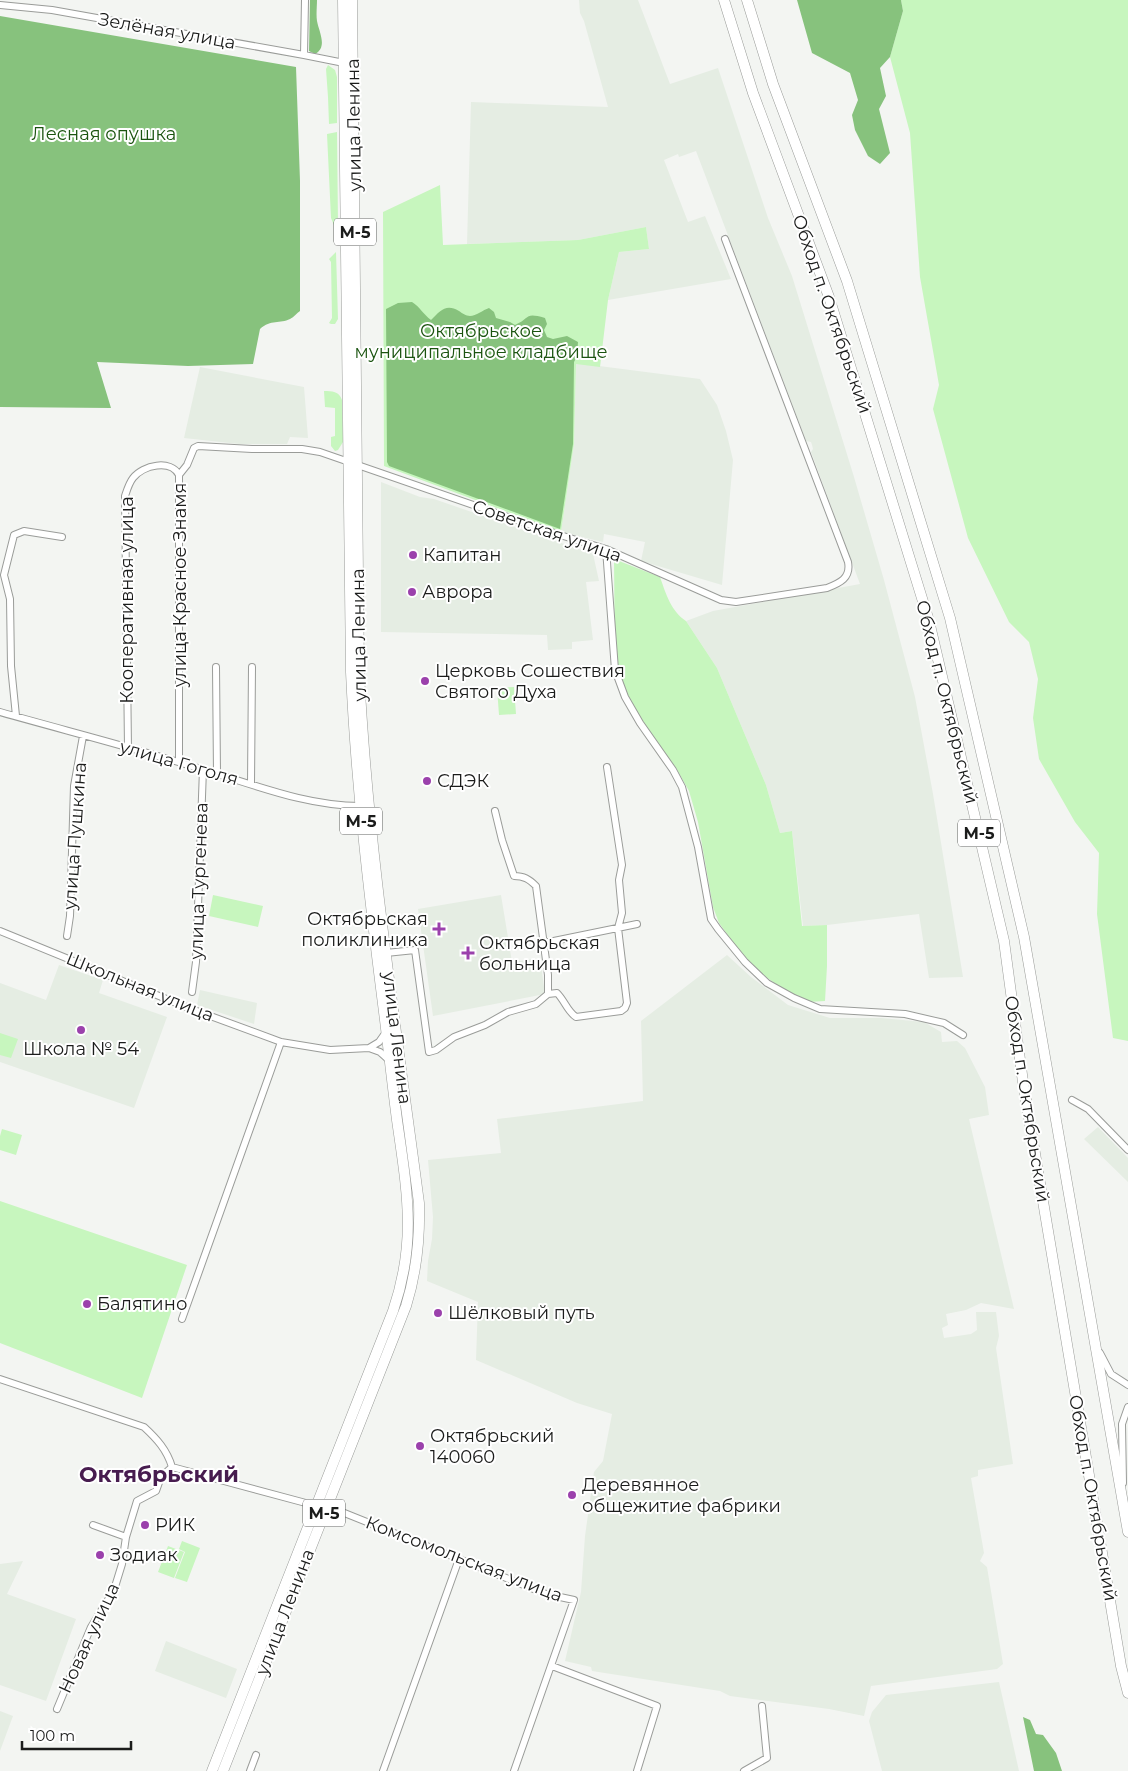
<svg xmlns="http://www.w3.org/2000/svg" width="1128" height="1771" viewBox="0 0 1128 1771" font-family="Montserrat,sans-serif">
<rect width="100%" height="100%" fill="#f3f5f2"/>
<path fill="#e5ede3" d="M579,0H638L670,84L718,68L768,218L792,276L854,477L884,580L915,697L933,794L963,977L929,978L919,914L827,925L803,926L792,831L780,833L766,785L717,668L686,621L713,611L860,584L811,452L813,449L812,445L811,442L806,441L696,151L679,157L678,154L664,160L688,222L705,216L731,279L608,300L619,252L649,249L646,227L578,240L467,244L471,102L608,107L584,21L580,13Z
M576,363L700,379L717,405L726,431L733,460L722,585L641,561L645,542L604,534L603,542L561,532L574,444Z
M200,367L304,387L308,438L290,437L287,444H239L184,438Z
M381,482L420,497L434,499L593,554L599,581L586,582L593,640L572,642V649L548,650L547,635L381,632Z
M501,895L512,962L540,958L545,994L433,1016L418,909Z
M727,955L751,977L788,1005L830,1018H881L924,1022L941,1032L942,1042L957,1041L965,1048L985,1087L989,1115L969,1119L1014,1309L981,1303L966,1310L946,1314L948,1325L942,1328L944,1338L971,1334L977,1330L976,1312H996L999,1336L996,1348L1013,1464L978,1470V1476L971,1478L984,1553L980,1561L987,1567L1003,1664L997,1669L871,1686L864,1716L829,1709L730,1696L720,1691L592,1671L591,1667L565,1661L581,1592L585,1536L594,1472L603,1461L612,1414L577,1403L476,1360L478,1302L427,1281L428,1261L432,1239L433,1217L428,1160L501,1153L497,1119L643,1101L641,1021Z
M59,965L103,980L99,993L167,1017L134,1108L0,1062V983L46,1000Z
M200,990L257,1003L254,1024L197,1005Z
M1098,1127L1128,1158V1182L1084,1139Z
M23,1561L7,1594L76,1619L46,1701L0,1685V1564Z
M166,1641L237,1669L226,1698L155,1671Z
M999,1682L1019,1771H882L869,1721L872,1712L886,1695Z
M0,1711L13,1716L0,1751Z"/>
<path fill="#c7f6be" d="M901,0H1128V1041L1113,1038L1097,914L1099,853L1075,822L1039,759L1033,718L1038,679L1029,642L1009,622L968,538L933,409L939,385L920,277L910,133L890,57L903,11Z
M328,65L335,70L337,77V123L329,124L328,97L326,69Z
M337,132L338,225H334L331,218L327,134Z
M440,185L443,245L578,240L646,227L649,249L619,252L608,300L600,367L576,364L574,444L561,532L384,466L383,212Z
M336,252L338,319L335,324H331L329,323L332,318L331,262L329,259Z
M324,391C332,391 339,391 342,400L343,442L338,450L335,451L331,446V437L335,436V408L325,407Z
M614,559L660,577C666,594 671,611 686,621L717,668L766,785L780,833L792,831L802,926L827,925V966L825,1001L808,1002L786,991L756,970L746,960L719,923L713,907L698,822L689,791L676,768L639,719L620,689L615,668Z
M514,687L516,714L499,715L497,688Z
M213,895L263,906L258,927L209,916Z
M0,1033L18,1039L11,1058L0,1055Z
M2,1129L22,1135L16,1155L0,1150V1136Z
M0,1201L187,1265L142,1398L0,1343Z
M182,1541L200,1548L187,1582L175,1578L185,1552L179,1549Z
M168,1546L184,1552L174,1578L158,1572Z"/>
<path fill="#87c27d" d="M310,0H317C317,6 316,15 317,21C319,32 328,47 315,54L309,51Z
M797,0H901L903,11L890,57L880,68L886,96L879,109L890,153L880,164L868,156L855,130L852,115L858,100L850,73L812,53Z
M0,16L296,67L300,181V311C297,313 294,317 290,319C280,324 271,319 260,329L253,364L188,366L97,362L111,408L0,407Z
M412,302C420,307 423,314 431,320C440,311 446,303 459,311C462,313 466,316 470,316C476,316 483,310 489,308L494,312L496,318L510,322L515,325C531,318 524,312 545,318L547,324L544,330L547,337L553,339L567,336L578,342L577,356L574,362L573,444L560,529L389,466L387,462L386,309L398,303Z
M1023,1717L1030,1720L1036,1734L1043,1735L1056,1753L1062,1771H1034Z"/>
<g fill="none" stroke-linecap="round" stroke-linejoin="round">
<defs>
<path id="minor" d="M305,0L304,55L344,63
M0,5L52,10L304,55
M606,549L615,670L625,697L640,723L673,770L682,787L698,847L711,919L718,929L745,962L767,983L794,998L820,1009L905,1014L944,1023L963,1035
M216,667L217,773
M0,712C67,731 135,748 201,769C253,784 305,806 360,806
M16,716L11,666L10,599L4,575L14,535L24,531L62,537
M128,748L125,496C127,490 129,483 133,478C143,465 171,459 179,475
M179,762V475L187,465L194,448L198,446L252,449H302L320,452L560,535L606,549L721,600L736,602L827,588C840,583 851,578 848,562L725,239
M251,784L252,667
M0,931L186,1007L281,1042L330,1050L369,1048L380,1052L390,1061
M67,936L70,916L74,786L83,736
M544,943L637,924
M386,953L415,950L429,1052L436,1050L454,1037L485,1025L508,1012L536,1004L548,994V975L536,886C529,879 524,876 514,876L502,840L495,811
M192,992L196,962L203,769
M548,994L557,993C565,1001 567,1011 576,1017L621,1011L625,1008L627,1003L618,928L622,913L619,880L622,865L607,767
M369,1048L379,1042L386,1032
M1072,1100L1088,1109L1128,1150
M182,1319L281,1042
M1100,1353L1111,1374L1128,1385
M0,1379L144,1427C157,1439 167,1450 172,1467
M1123,1483L1122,1424L1128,1407
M327,1506L546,1594L574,1600L514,1771
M93,1525L126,1537
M552,1666L657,1706L637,1771
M57,1709L91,1627L114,1590L122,1564L126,1537L137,1501L156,1491L161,1477L172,1467L317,1506
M250,1771L256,1755
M383,1771L459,1559
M744,1771L767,1758L762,1706"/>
<path id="primary" d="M212,1771L393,1311C417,1241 407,1191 397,1120C392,1082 388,1043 383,1004C369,893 356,783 351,672L343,0
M223,1771L406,1306C417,1271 420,1239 419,1203C396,1027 368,851 359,673L352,0"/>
<path id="trunk" d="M724,0L753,93L829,297L929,621L1004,941L1023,1082L1121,1666L1128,1693
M747,0L773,84L847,281L950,618L1024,937L1128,1532"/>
</defs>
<use href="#minor" stroke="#9a9c99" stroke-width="8"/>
<use href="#primary" stroke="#9a9c99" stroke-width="11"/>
<use href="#trunk" stroke="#9a9c99" stroke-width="11"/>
<use href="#minor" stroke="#fff" stroke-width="6"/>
<use href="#primary" stroke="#fff" stroke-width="10"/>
<use href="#trunk" stroke="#fff" stroke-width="10"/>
</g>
<g fill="#9b41ac" stroke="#fff" stroke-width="2">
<circle cx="413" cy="555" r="5"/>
<circle cx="412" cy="592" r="5"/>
<circle cx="425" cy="681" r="5"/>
<circle cx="427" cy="781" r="5"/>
<path d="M436.5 921.5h5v5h5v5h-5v5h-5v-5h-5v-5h5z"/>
<path d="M465.5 945.5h5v5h5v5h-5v5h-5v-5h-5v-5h5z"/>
<circle cx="81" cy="1030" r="5"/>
<circle cx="87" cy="1304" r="5"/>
<circle cx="438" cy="1313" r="5"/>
<circle cx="420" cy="1446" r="5"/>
<circle cx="572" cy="1495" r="5"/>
<circle cx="145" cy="1525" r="5"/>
<circle cx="100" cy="1555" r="5"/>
</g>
<g text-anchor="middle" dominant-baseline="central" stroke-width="4" stroke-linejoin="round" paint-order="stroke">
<g fill="#fff" stroke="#5f605f" stroke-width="1">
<rect x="334" y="218.5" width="42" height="27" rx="4"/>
<rect x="340" y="807.5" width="42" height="27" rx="4"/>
<rect x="958" y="819.5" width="42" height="27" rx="4"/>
<rect x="303" y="1499.5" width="42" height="27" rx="4"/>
</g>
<g font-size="16" font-weight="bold" fill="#1b1c1b">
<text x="355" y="232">М-5</text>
<text x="361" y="821">М-5</text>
<text x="979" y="833">М-5</text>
<text x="324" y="1513">М-5</text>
</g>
<g font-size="18" fill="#1b1c1b" stroke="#fff">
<text transform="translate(167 31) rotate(10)">Зелёная улица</text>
<text transform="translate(354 125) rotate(-91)">улица Ленина</text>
<text transform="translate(832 314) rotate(71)">Обход п. Октябрьский</text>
<text transform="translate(547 531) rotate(19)">Советская улица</text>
<text transform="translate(180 585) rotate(-90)">улица Красное Знамя</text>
<text transform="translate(127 600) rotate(-90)">Кооперативная улица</text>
<text transform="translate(359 635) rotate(-91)">улица Ленина</text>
<text transform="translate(947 702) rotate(76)">Обход п. Октябрьский</text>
<text transform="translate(179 763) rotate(16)">улица Гоголя</text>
<text transform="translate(75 836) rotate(-86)">улица Пушкина</text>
<text transform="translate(199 881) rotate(-88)">улица Тургенева</text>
<text transform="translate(140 987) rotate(22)">Школьная улица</text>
<text transform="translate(397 1038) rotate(83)">улица Ленина</text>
<text transform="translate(1027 1099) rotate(81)">Обход п. Октябрьский</text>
<text transform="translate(1093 1498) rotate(80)">Обход п. Октябрьский</text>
<text transform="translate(464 1559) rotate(21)">Комсомольская улица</text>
<text transform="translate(285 1612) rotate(-69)">улица Ленина</text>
<text transform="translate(89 1638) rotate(-65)">Новая улица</text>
</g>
<g font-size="18" fill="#1b5410" stroke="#fff">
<text x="104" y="134">Лесная опушка</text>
<text x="481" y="331">Октябрьское<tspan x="481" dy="21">муниципальное кладбище</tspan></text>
</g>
<g font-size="18" fill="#1b1c1b" stroke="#fff" text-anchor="start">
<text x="423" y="555">Капитан</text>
<text x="422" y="592">Аврора</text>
<text x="435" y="671">Церковь Сошествия<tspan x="435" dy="21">Святого Духа</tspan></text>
<text x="437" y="781">СДЭК</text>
<text x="428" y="919" text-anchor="end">Октябрьская<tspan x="428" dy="21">поликлиника</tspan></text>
<text x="479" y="943">Октябрьская<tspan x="479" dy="21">больница</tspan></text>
<text x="81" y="1049" text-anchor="middle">Школа № 54</text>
<text x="97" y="1304">Балятино</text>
<text x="448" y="1313">Шёлковый путь</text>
<text x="430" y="1436">Октябрьский<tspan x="430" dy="21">140060</tspan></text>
<text x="582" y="1485">Деревянное<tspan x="582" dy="21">общежитие фабрики</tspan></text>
<text x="155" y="1525">РИК</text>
<text x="110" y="1555">Зодиак</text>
</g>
<g font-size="22" font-weight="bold" fill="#471c4f" stroke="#fff">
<text x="159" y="1474">Октябрьский</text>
</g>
</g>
<path d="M22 1741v8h109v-8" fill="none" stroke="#1b1c1b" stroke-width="2.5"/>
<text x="30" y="1741" font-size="15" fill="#1b1c1b" stroke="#ffffff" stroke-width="4" paint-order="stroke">100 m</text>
</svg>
